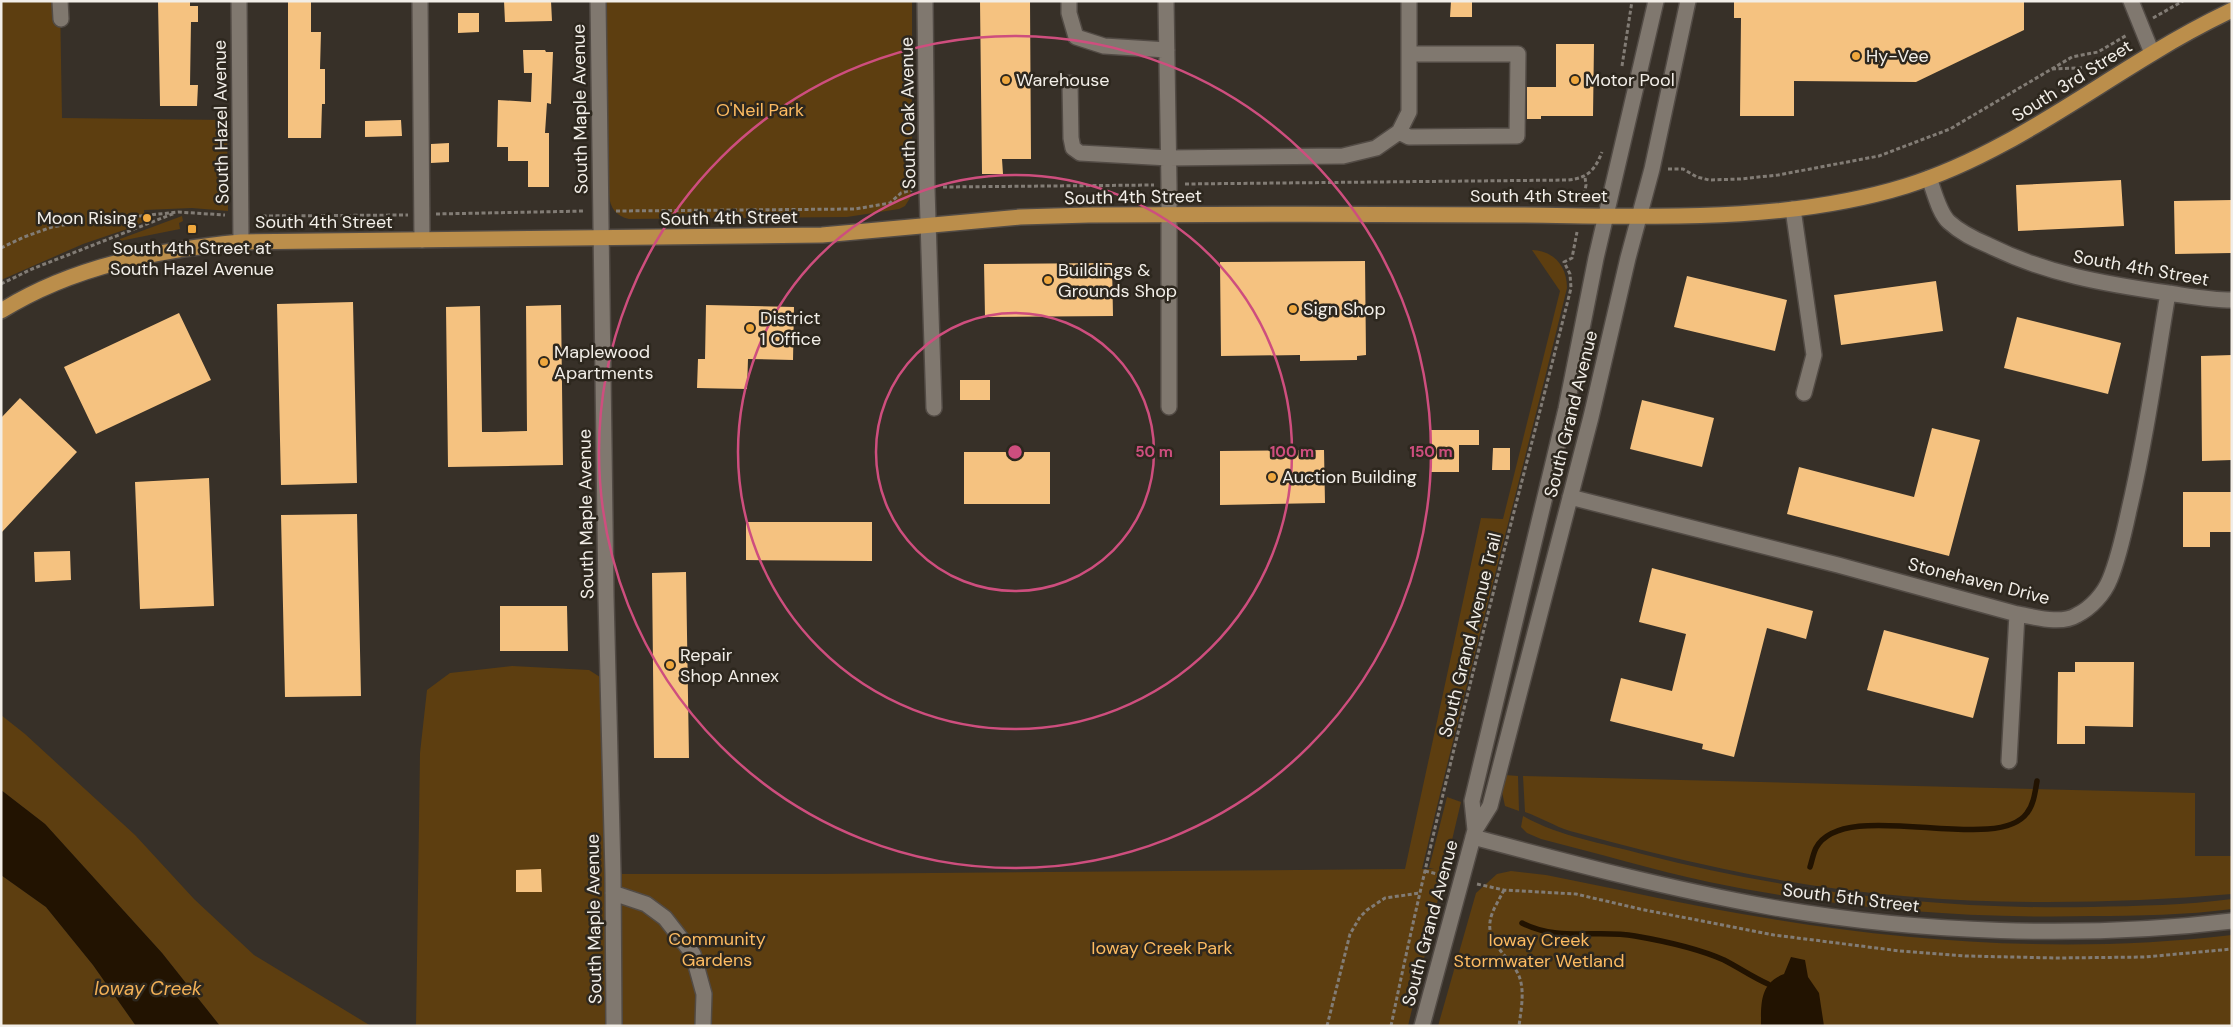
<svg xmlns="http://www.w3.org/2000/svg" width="2233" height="1027" viewBox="0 0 2233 1027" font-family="'DM Sans',sans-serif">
<rect width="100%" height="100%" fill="#373028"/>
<path fill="#5d3e10" d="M1,1H60L62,118L227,120L228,211L192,208L144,210L145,221L130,228L83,244L1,280Z
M606,1H912V187L910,198L905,206L899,209L847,217L629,219C616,216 610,208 609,195Z
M182,216L183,221L179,223L180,229L120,241V239Z
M1532,250C1554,251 1567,266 1567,288C1520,482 1468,674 1422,869H1434L1429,868L1447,797L1461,802L1408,1026H416L420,753L427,690L450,673L512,666L589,670L600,677L613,874H820L1405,869L1481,518L1503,519L1560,291Z
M1,715L25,734L135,835L194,899L254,955L371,1026H220L162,953L45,824L1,790Z
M1505,775L1518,776L1519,811L1505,806L1502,792Z
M1523,776L2195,793V856H2232V894C2060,908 1893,906 1724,869C1673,858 1621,845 1570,831C1554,826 1540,817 1525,812Z
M1523,816C1560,837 1602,843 1642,854C1789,892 1940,910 2092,907C2138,906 2186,905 2232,899V909C2186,915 2138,916 2092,916C1964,919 1835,908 1709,882C1653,870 1597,853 1541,839L1527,833L1521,827Z
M1511,871L1546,875C1622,890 1696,907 1772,919C1923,944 2080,953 2232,935V1026H1438L1476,893L1497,874Z
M1,875L46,907L93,965L136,1026H1Z"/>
<path fill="#221301" d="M1,790L45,824L162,953L220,1026H136L93,965L46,907L1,875Z
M1791,957L1805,960L1808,977L1819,993L1824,1026H1761C1761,1003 1760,983 1784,974Z"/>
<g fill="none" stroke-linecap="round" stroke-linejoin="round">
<path stroke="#221301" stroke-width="5.5" d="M1810,867C1812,861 1813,854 1816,848C1844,796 1996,856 2027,813C2034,804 2035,792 2037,781
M1522,923C1559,942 1597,929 1635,936C1664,941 1697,948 1724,960C1738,967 1752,977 1768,984"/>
</g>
<path fill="#f5c280" d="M158,1H190V6H198V22H191L190,85H198L197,106H160Z
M288,1H311V32H321L320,69H325V104H322L321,138H288Z
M504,1H551L552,21L505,22Z
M980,1H1030L1031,159H1002L1003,174H982Z
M1451,1H1472V17H1450Z
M1734,1H2024V30L1916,82L1794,81V116H1740L1741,18H1734Z
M458,13H479V32L458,33Z
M1556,44H1594L1593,116H1541V119H1527V87H1556Z
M523,50H545L546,52H553L551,104L547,103L545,133H549V187H528V161H508V147H497L498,100L531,102L532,73H524Z
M401,120L402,136L365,137V121Z
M449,143V162L431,163V144Z
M2121,180L2124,226L2018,231L2016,185Z
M2232,200V253L2175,254L2174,201Z
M1365,261L1366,355L1357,356V360L1300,361V355L1221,356L1220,262Z
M1112,263L1113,316L985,317L984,264Z
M1687,276L1787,300L1775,351L1674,327Z
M1936,281L1943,331L1841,345L1834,295Z
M353,302L357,483L281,485L277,304Z
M561,305L563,465L448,467L446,307L480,306L482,432H496L527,431L526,306Z
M706,305L794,307L793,360L748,359L747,389L697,388L698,359H705Z
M179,313L211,380L96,434L64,367Z
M2017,317L2121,343L2108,394L2004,368Z
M2232,355V460L2202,461L2201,356Z
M960,380H990V400H960Z
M20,398L77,452L1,533V418Z
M1642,400L1714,418L1702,467L1630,449Z
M1932,428L1980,440L1949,556L1787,514L1799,467L1914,497Z
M1430,430H1479V445H1459V472H1431Z
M1493,448H1510V470H1492Z
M1324,450L1325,503L1220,505V451Z
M964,452H1050V504H964Z
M209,478L214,606L140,609L135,482Z
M2183,492H2232V532H2210V547H2183Z
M357,514L361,696L285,697L281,515Z
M746,522H872V561L746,560Z
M70,551L71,580L35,582L34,552Z
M1652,568L1813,611L1806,639L1767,628L1734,757L1702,749L1703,744L1610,721L1621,678L1672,691L1686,634L1639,622Z
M686,572L689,758H654L652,573Z
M500,606H567L568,651H500Z
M1884,630L1989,658L1973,718L1867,690Z
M2075,662H2134L2133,727L2085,726V744H2057L2058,672H2075Z
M541,869L542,892H516V870Z"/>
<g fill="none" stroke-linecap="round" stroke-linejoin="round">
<defs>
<path id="minor" d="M60,1L61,19
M239,1L241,242
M420,1L422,240
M598,1L606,597L613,874L614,1026
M925,1L927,189L934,408
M1069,1V13L1076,37L1104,46L1167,50
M1166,1L1169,185V407
M2131,1L2152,53
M1070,83L1071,138L1073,148L1080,153L1169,158L1343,156L1376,148L1399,132L1409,112V1
M1399,132L1409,137L1517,136L1518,54H1409
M1929,178C1934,191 1939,213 1949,222C1961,233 1974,239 1988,245C2046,274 2105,284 2168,293C2189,296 2210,300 2232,300
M1793,209L1814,355L1804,393
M1570,497L1838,565L2017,614C2035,617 2061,625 2077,615C2091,608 2104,594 2110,579C2119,557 2124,533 2129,510C2146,438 2156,365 2168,293
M2009,761L2017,614
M1475,830L1472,801L1566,409L1596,258L1656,1
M1473,837C1571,863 1670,889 1770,907C1918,933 2083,939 2232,921
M613,893L646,904L665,918L693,954L704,994L703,1026
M1422,1026L1475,830L1490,806L1591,417L1628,258L1652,169L1688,1"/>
<path id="major" d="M1,311C73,266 158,250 241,242L822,235L1020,217L1089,215C1233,214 1376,214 1520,215C1648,216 1783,224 1906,186C1996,158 2073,101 2153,53C2179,37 2205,23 2232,10"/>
</defs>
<use href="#minor" stroke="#524b45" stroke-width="18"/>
<use href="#major" stroke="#524b45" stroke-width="18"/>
<path stroke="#827c75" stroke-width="3" stroke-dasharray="4 2.5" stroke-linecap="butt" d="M2153,18L2183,1
M1622,66L1632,1
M2052,69L2099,67
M1668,169H1683L1697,177L1709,180L1740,179L1778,175L1879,156L1950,129L2072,57L2098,52L2127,35
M1185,184L1568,180C1588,178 1595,170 1602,152
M943,187L1154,185
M1583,201L1586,185L1585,177
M616,211L855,209L890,203L901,193L912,190
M436,214L585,211
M256,216L408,215
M1,248L24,237L52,227L74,223L178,212L225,215
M1,284L32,269L175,213
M1425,871L1446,876
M1477,884L1504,890L1576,894L1640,909L1774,935L1900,951L1966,956L2057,958L2145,957L2232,949
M1504,890C1499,900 1491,912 1490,922C1487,945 1511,957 1519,976C1525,991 1521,1010 1519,1026
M1327,1026L1350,934L1360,917L1367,910L1385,898L1420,893
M1391,1026C1442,778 1510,533 1571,288L1570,274L1564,262L1572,258L1577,232"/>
<use href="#minor" stroke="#80786f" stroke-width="15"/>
<use href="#major" stroke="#bb8e4b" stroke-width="15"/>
</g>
<g fill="none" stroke="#ce4e7e" stroke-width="2.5">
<circle cx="1015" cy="452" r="139"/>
<circle cx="1015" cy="452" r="277"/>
<circle cx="1015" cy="452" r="416"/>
</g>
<g fill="#efa73d" stroke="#2d271e" stroke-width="2">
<circle cx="1856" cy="56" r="5"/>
<circle cx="1006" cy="80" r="5"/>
<circle cx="1575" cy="80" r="5"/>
<circle cx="147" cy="218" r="5"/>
<rect x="187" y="224" width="10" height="10" rx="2.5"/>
<circle cx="1048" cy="280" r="5"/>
<circle cx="1293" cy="309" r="5"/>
<circle cx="750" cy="328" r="5"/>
<circle cx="544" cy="362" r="5"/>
<circle cx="1272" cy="477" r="5"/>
<circle cx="670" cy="665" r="5"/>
</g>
<g text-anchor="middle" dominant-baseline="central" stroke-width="5" stroke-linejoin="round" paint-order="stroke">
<g font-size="18" fill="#f2eee8" stroke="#2d271e" text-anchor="start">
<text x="1866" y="56">Hy-Vee</text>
<text x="1016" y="80">Warehouse</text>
<text x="1585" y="80">Motor Pool</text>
<text x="137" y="218" text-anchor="end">Moon Rising</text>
<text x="192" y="248" text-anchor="middle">South 4th Street at<tspan x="192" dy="21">South Hazel Avenue</tspan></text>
<text x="1058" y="270">Buildings &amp;<tspan x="1058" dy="21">Grounds Shop</tspan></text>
<text x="1303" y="309">Sign Shop</text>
<text x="760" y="318">District<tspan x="760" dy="21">1 Office</tspan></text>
<text x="554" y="352">Maplewood<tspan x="554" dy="21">Apartments</tspan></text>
<text x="1282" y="477">Auction Building</text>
<text x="680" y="655">Repair<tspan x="680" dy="21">Shop Annex</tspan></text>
</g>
<g font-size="18" fill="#f2eee8" stroke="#2d271e">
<text transform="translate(2072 81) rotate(-32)">South 3rd Street</text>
<text transform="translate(580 109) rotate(-91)">South Maple Avenue</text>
<text transform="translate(908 113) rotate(-91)">South Oak Avenue</text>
<text transform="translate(221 122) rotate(-91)">South Hazel Avenue</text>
<text x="1539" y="196">South 4th Street</text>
<text transform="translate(1133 197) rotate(-1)">South 4th Street</text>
<text transform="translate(729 218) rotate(-1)">South 4th Street</text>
<text x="324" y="222">South 4th Street</text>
<text transform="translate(2141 268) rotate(10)">South 4th Street</text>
<text transform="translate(1571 414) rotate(-76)">South Grand Avenue</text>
<text transform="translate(586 514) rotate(-91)">South Maple Avenue</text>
<text transform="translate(1979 581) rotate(14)">Stonehaven Drive</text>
<text transform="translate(1470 635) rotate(-76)">South Grand Avenue Trail</text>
<text transform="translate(1851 898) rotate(7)">South 5th Street</text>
<text transform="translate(594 919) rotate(-91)">South Maple Avenue</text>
<text transform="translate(1430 923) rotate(-75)">South Grand Avenue</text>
</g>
<g font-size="18" fill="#fdbb61" stroke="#2d271e">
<text x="760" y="110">O'Neil Park</text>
<text x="717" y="939">Community<tspan x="717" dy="21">Gardens</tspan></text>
<text x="1539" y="940">Ioway Creek<tspan x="1539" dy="21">Stormwater Wetland</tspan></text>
<text x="1162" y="948">Ioway Creek Park</text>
</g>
<g font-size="19" font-style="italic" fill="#f2b056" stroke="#2d271e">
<text x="148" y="988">Ioway Creek</text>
</g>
</g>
<circle cx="1015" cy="452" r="8" fill="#ce4e7e" stroke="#2d271e" stroke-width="2.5"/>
<g font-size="15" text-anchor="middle" font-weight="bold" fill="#ce4e7e" stroke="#2d271e" stroke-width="5" stroke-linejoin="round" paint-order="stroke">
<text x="1154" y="457">50 m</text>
<text x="1292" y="457">100 m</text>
<text x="1431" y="457">150 m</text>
</g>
<rect width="2233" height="1027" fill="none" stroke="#f2eee8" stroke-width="5"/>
</svg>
